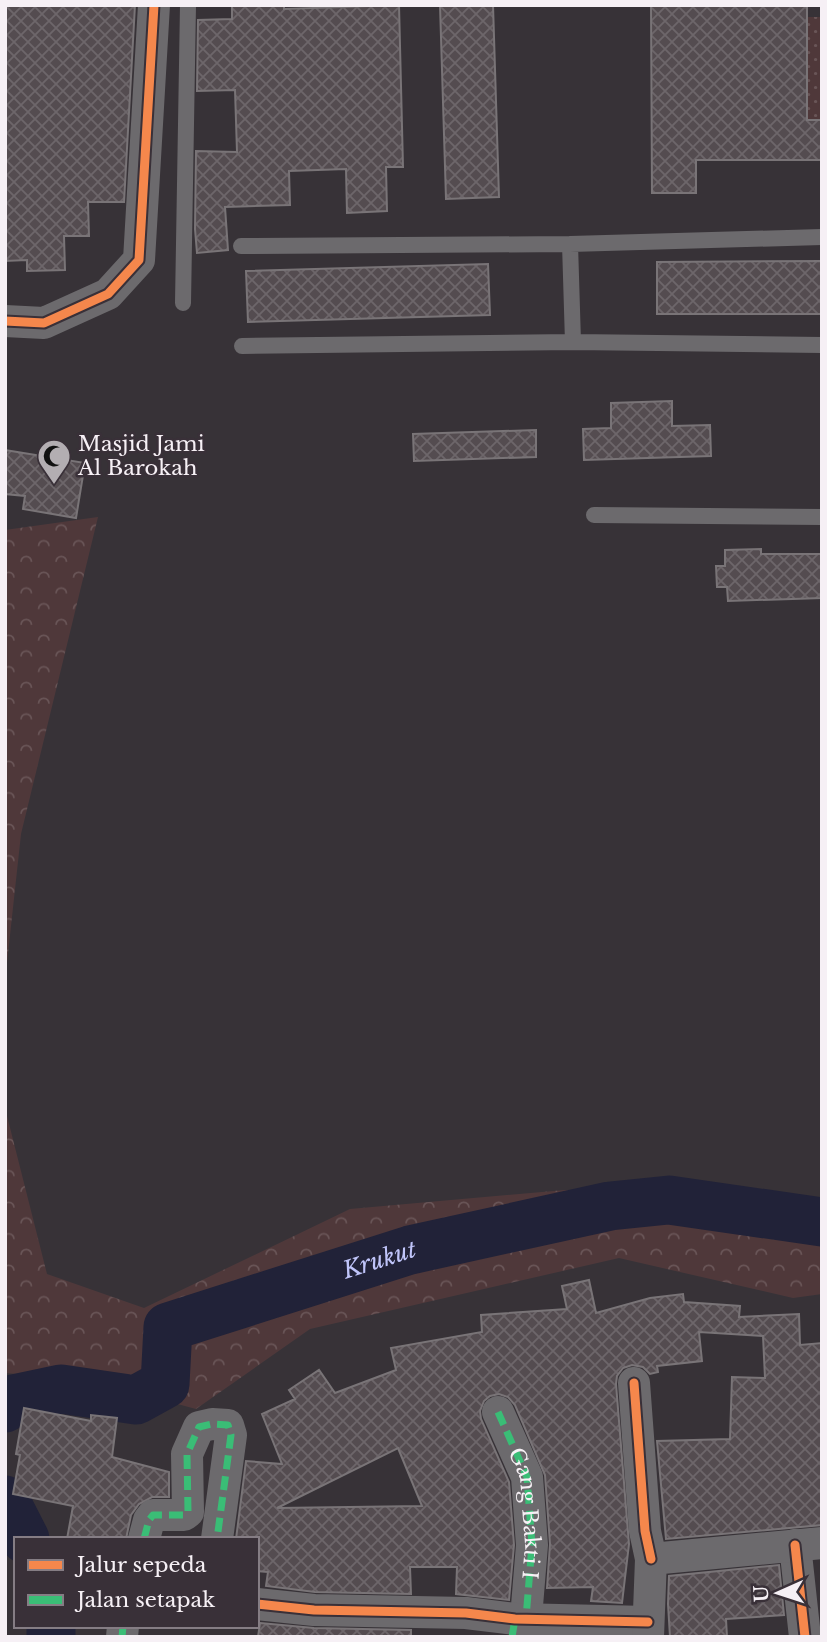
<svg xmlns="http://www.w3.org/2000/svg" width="827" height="1642" viewBox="0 0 827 1642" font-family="'Libre Baskerville',serif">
<defs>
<pattern id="forest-crowns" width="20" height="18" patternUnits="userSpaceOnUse" patternTransform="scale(1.75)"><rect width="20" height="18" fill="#4f383a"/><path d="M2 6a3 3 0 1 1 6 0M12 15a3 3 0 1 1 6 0" fill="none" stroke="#695557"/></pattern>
<pattern id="park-dots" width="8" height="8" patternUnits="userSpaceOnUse" patternTransform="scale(1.75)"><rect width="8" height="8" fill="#4f383a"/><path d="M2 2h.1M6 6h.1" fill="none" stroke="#695557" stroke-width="1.8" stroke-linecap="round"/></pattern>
<pattern id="building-cross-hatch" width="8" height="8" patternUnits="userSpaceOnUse" patternTransform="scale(1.75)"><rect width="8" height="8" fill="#544c50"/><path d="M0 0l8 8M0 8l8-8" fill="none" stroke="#6d666a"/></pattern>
</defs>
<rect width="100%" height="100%" fill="#373237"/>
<path fill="url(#forest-crowns)" d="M98,517L21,834L5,981V530Z
M5,1108L47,1274L144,1308L350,1209L565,1190L736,1189L822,1200V1294L793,1298L619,1258L310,1329L196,1409L89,1380L5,1373Z"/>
<path fill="url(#park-dots)" d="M807,17H822V120H807Z"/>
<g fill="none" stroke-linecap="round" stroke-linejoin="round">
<g stroke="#212238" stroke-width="49">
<path id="s1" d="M5,1408L9,1400L61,1389L136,1400L165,1384L168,1327L410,1250L610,1206L669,1200L822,1222"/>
<path d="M5,1500L25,1539"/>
<path d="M51,1626V1637"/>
</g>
</g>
<path fill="url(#building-cross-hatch)" stroke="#797477" stroke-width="2" fill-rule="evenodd" d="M5,5H135L124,202H88L89,236H64L65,270L27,271V260L5,261Z
M284,5V9L399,5L403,167H386L387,211L347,213L346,169L289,171L290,205L225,207L228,250L197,253L195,229L196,151L237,152L235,90L197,91L198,20L232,19V6Z
M440,5H493L499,197L446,199Z
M651,5H807V120H822V160H696V193H652Z
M822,261V314H657V262Z
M488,264L490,315L248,322L246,271Z
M672,401V426L710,425L711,456L584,460L583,429L611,428V403Z
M536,430V457L414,461L413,434Z
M5,450L85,463L76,518L23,509L25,496L5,494Z
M761,549V554H822V598L728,601L727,587H717L716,566H725V550Z
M589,1280L596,1313L650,1298L683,1294L684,1302L740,1306L739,1317L799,1314L800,1345L822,1343V1525L666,1539L657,1441L730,1439L732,1377L765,1378L763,1336L699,1332L702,1361L657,1366L658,1372L650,1374L643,1367L632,1365L623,1368L617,1376L616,1384L629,1544L622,1603L591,1601L593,1587L547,1588L550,1544L545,1475L515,1405L508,1397L499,1394L490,1396L484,1401L480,1411L481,1419L509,1482L514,1545L509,1600L456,1594L457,1567H410L411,1594L315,1592L266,1586L268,1572L257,1571V1539H236L246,1461L282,1464L262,1414L295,1399L289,1390L319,1370L335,1393L396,1370L391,1348L482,1332L481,1315L567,1309L562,1286ZM398,1448L422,1506L277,1508Z
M24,1408L91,1421V1415L117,1418L112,1457L169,1472V1497H152L139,1504L131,1515L126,1539H67L73,1506L13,1494L20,1455L16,1454Z
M779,1565L784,1615L726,1619L727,1637H670L668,1604L669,1576Z
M260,1623L314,1628L411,1630V1637H258Z"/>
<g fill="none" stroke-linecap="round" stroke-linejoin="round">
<path stroke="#6c6a6d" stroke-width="16" d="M570,244L573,342
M241,246L570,244L822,237
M183,303L188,5
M242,346L573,342L822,345
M594,515L822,517"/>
<g stroke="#6c6a6d" stroke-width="32">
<path d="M5,321L44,323L108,294L139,260L154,5"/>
<path d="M634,1383L645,1531L651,1559"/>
<path id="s2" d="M498,1412L527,1477L532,1545L526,1618"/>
<path d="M144,1539L149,1520L153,1515H184L188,1512L187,1454L199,1427L212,1424L228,1425L231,1435L217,1539"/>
<path d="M795,1545L805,1637"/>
<path d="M257,1604L314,1610L466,1613L515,1619L648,1622"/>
<path d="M122,1637L123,1626"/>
<path d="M648,1637L651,1559L822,1543"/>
</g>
<path stroke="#3abd76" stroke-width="7" stroke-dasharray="14 7" stroke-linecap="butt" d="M498,1412L527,1477L532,1545L526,1618
M144,1539L149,1520L153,1515H184L188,1512L187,1454L199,1427L212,1424L228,1425L231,1435L217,1539
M122,1637L123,1626
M512,1637L515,1619"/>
<defs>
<path id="cycleway" d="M5,321L44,323L108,294L139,260L154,5
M634,1383L645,1531L651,1559
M795,1545L805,1637
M257,1604L314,1610L466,1613L515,1619L648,1622"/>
</defs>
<use href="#cycleway" stroke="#393038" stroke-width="13"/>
<use href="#cycleway" stroke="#f5874c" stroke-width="9"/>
</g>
<defs>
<symbol id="mosque-pin" viewBox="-11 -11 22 30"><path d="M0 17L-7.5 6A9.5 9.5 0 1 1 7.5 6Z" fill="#b3aeb2" stroke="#393038"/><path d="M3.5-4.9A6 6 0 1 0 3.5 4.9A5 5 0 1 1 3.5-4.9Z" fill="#111"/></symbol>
</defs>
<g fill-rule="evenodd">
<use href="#mosque-pin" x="35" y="437" width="38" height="52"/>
</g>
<g text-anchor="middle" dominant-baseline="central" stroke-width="5" stroke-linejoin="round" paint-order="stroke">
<g font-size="21" fill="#f6f0f5" stroke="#393038" text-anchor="start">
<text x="78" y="444">Masjid Jami<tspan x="78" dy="24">Al Barokah</tspan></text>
</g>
<g font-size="21" fill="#f6f0f5" stroke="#393038">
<text stroke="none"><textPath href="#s2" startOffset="107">Gang Bakti I</textPath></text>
</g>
<g font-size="23" font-style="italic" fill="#c0c5fa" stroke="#393038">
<text stroke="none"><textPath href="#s1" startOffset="450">Krukut</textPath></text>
</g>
</g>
<rect width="827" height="1642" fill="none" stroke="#f6f0f5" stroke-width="14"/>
<rect x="14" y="1537" width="245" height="91" fill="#393038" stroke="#857d84" stroke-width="2"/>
<rect x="28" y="1560" width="35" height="10" fill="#f5874c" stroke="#857d84" stroke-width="2"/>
<text x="77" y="1572" font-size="21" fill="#f6f0f5">Jalur sepeda</text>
<rect x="28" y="1595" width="35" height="10" fill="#3abd76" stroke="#857d84" stroke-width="2"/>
<text x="77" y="1607" font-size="21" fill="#f6f0f5">Jalan setapak</text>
<g transform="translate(778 1593) rotate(267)" stroke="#393038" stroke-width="5" paint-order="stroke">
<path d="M0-5L12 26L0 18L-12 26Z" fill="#f6f0f5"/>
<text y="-10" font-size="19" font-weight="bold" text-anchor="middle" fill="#f6f0f5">U</text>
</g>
</svg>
